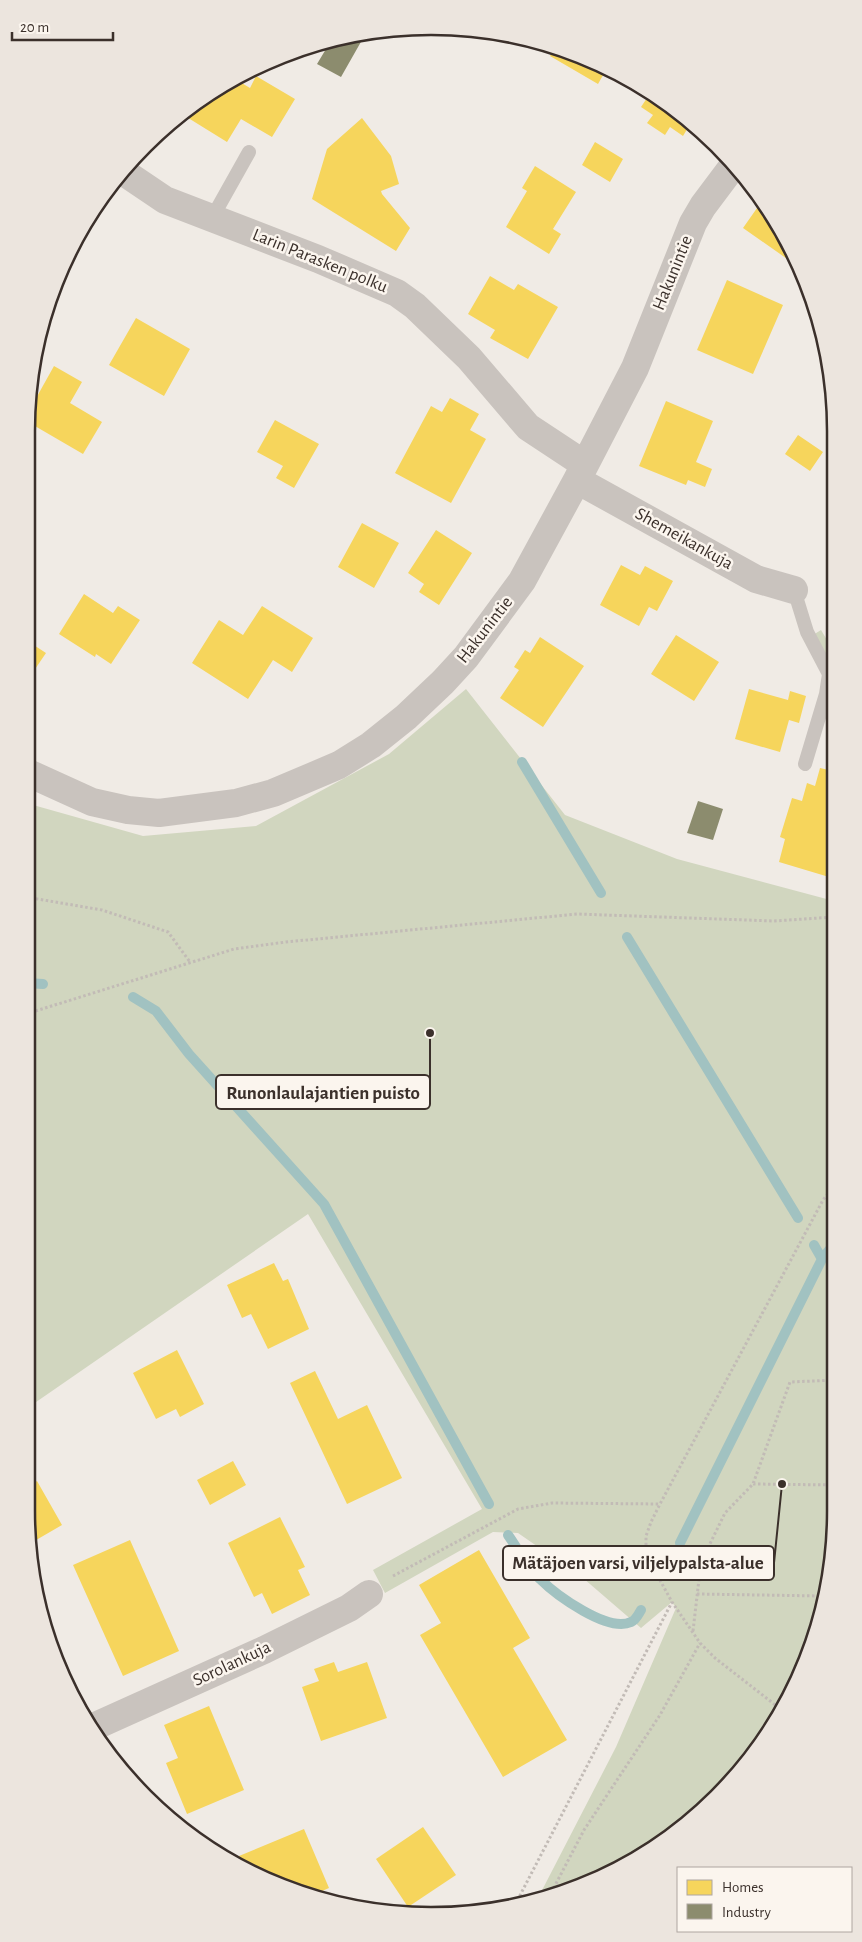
<svg xmlns="http://www.w3.org/2000/svg" width="862" height="1942" viewBox="0 0 862 1942" font-family="'Alegreya Sans',sans-serif">
<rect width="100%" height="100%" fill="#f0ebe5"/>
<path fill="#d1d6bf" d="M821,630L833,650V690L805,640Z
M466,689L565,815L677,859L834,901L836,1511L814,1641L782,1713L735,1778L633,1862L561,1894L537,1900L616,1747L676,1608L672,1602L641,1628L583,1578L518,1533L493,1532L385,1593L373,1570L482,1509L308,1214L26,1409V803L143,836L256,826L389,754Z"/>
<path fill="#f6d55c" d="M556,47L606,70L598,84L550,56Z
M256,76L295,99L272,137L241,119L227,142L185,116L191,106L235,79L250,88Z
M651,92L656,95L689,126L683,136L670,127L665,135L647,123L653,115L641,107Z
M362,118L391,156L399,184L381,191L382,194L410,228L396,251L312,199L327,149Z
M595,142L623,159L610,182L582,165Z
M535,166L576,192L553,229L561,234L549,254L506,227L527,191L522,188Z
M762,201L796,260L793,263L743,228Z
M490,276L514,290L518,284L558,307L528,359L490,338L495,330L468,314Z
M727,280L783,305L753,374L697,350Z
M136,318L190,349L164,396L109,365Z
M54,366L82,382L70,403L102,422L83,454L28,422L30,409Z
M450,398L479,414L470,430L486,439L451,503L395,473L431,406L442,412Z
M666,401L713,421L696,462L712,469L705,487L688,480L686,485L639,466Z
M275,420L319,444L294,488L276,478L283,466L257,452Z
M798,435L823,452L810,471L785,454Z
M362,523L399,543L374,588L338,567Z
M436,530L472,553L439,605L419,592L424,584L408,573Z
M621,565L640,575L645,566L673,581L657,611L649,607L639,626L600,605Z
M84,594L113,613L118,606L140,620L111,664L96,654L95,657L59,634Z
M262,606L313,638L292,672L273,660L248,699L192,663L219,620L243,635Z
M676,635L719,662L694,701L651,674Z
M540,637L584,666L543,727L500,698L519,670L514,667L525,650L530,653Z
M26,640L46,653L29,678L26,676Z
M749,689L788,700L790,691L806,696L799,723L789,720L780,752L735,739Z
M820,768L833,771L834,861L829,877L779,862L785,839L780,837L792,798L802,801L807,783L815,786Z
M274,1263L283,1281L288,1279L309,1329L268,1349L251,1314L242,1318L227,1285Z
M177,1350L204,1404L180,1417L176,1409L156,1419L133,1373Z
M315,1371L338,1419L367,1405L402,1478L347,1504L290,1383Z
M233,1461L246,1485L210,1505L197,1480Z
M37,1481L62,1525L31,1543L26,1511V1488Z
M280,1517L305,1567L298,1570L310,1595L272,1614L262,1593L254,1597L228,1543Z
M130,1540L179,1651L123,1676L73,1565Z
M479,1550L530,1638L513,1648L567,1740L503,1777L420,1635L441,1623L419,1585Z
M334,1662L338,1672L367,1662L387,1718L321,1741L302,1687L319,1681L314,1669Z
M209,1706L244,1790L187,1814L166,1763L178,1758L164,1725Z
M124,1763L133,1783L118,1766Z
M423,1827L456,1875L408,1907L376,1859Z
M304,1829L329,1888L315,1894L243,1867L239,1856Z"/>
<path fill="#8c8c6e" d="M366,33L341,77L317,64L332,39Z
M698,801L723,809L713,840L687,833Z"/>
<g fill="none" stroke-linecap="round" stroke-linejoin="round">
<path stroke="#a1c2c1" stroke-width="10" d="M522,762L601,893
M627,937L798,1218
M26,983L43,984
M133,997L156,1011L189,1054L324,1204L489,1504
M814,1245L822,1259
M508,1535C518,1549 527,1567 540,1579C556,1595 608,1633 631,1622C636,1620 638,1615 641,1610
M680,1543L822,1259L835,1243"/>
<path stroke="#c2bbb6" stroke-width="3" stroke-dasharray="2.5 2.5" stroke-linecap="butt" d="M26,897L102,910L168,932L190,962
M26,1014L234,949L286,942L577,914L774,921L834,917
M753,1484L836,1485
M393,1576L518,1509L552,1503L660,1504
M697,1594L822,1596
M693,1631L701,1562L725,1513L753,1484L790,1382L835,1380
M783,1711L715,1658L700,1643L672,1602L650,1562L646,1547V1536L651,1522L660,1504L823,1200L835,1184
M549,1897L584,1830L660,1715L700,1643
M515,1905L672,1602"/>
<path stroke="#c9c3be" stroke-width="14" d="M212,218L249,152
M794,590L807,632L829,674L826,694L805,764"/>
<path stroke="#c9c3be" stroke-width="28" d="M122,171L165,200L318,259L397,293L415,306L469,358L528,427L584,464
M577,480L756,579L794,590
M26,772L92,802L128,810L159,813L236,803L273,793L339,765L371,745L406,717L443,682L466,657L522,581L577,480L635,368L693,223L703,206L733,166
M91,1728L264,1650L349,1608L369,1594"/>
</g>
<g text-anchor="middle" dominant-baseline="central" stroke-width="5" stroke-linejoin="round" paint-order="stroke">
<g font-size="18" fill="#3b302b" stroke="#fbf5ee">
<text transform="translate(320 261) rotate(22)">Larin Parasken polku</text>
<text transform="translate(673 273) rotate(-68)">Hakunintie</text>
<text transform="translate(684 539) rotate(29)">Shemeikankuja</text>
<text transform="translate(485 630) rotate(-52)">Hakunintie</text>
<text transform="translate(232 1664) rotate(-25)">Sorolankuja</text>
</g>
</g>
<path d="M0 0H862V1942H0ZM431 35H431A396 396 0 0 1 827 431V1511A396 396 0 0 1 431 1907H431A396 396 0 0 1 35 1511V431A396 396 0 0 1 431 35Z" fill="#ece5de" fill-rule="evenodd"/>
<path fill="none" stroke="#3b302b" stroke-width="2.5" d="M431 35H431A396 396 0 0 1 827 431V1511A396 396 0 0 1 431 1907H431A396 396 0 0 1 35 1511V431A396 396 0 0 1 431 35Z"/>
<path fill="none" stroke="#3b302b" stroke-width="2" d="M430 1033L430 1092M782 1484L774 1563"/>
<g fill="#3b302b" stroke="#fbf5ee" stroke-width="2">
<circle cx="430" cy="1033" r="5"/>
<circle cx="782" cy="1484" r="5"/>
</g>
<g fill="#fbf5ee" stroke="#3b302b" stroke-width="2">
<rect x="216" y="1075" width="214" height="34" rx="5"/>
<rect x="503" y="1546" width="271" height="34" rx="5"/>
</g>
<g font-size="19" text-anchor="middle" font-weight="bold" fill="#3b302b">
<text x="323" y="1099">Runonlaulajantien puisto</text>
<text x="638" y="1569">Mätäjoen varsi, viljelypalsta-alue</text>
</g>
<rect x="677" y="1867" width="175" height="65" fill="#fbf5ee" stroke="#aea6a0"/>
<rect x="687" y="1880" width="25" height="15" fill="#f6d55c" stroke="#aea6a0"/>
<text x="722" y="1892" font-size="15" fill="#3b302b">Homes</text>
<rect x="687" y="1904" width="25" height="15" fill="#8c8c6e" stroke="#aea6a0"/>
<text x="722" y="1917" font-size="15" fill="#3b302b">Industry</text>
<path d="M12 32v8h101v-8" fill="none" stroke="#3b302b" stroke-width="2.5"/>
<text x="20" y="32" font-size="15" fill="#3b302b" stroke="#fbf5ee" stroke-width="4" paint-order="stroke">20 m</text>
</svg>
